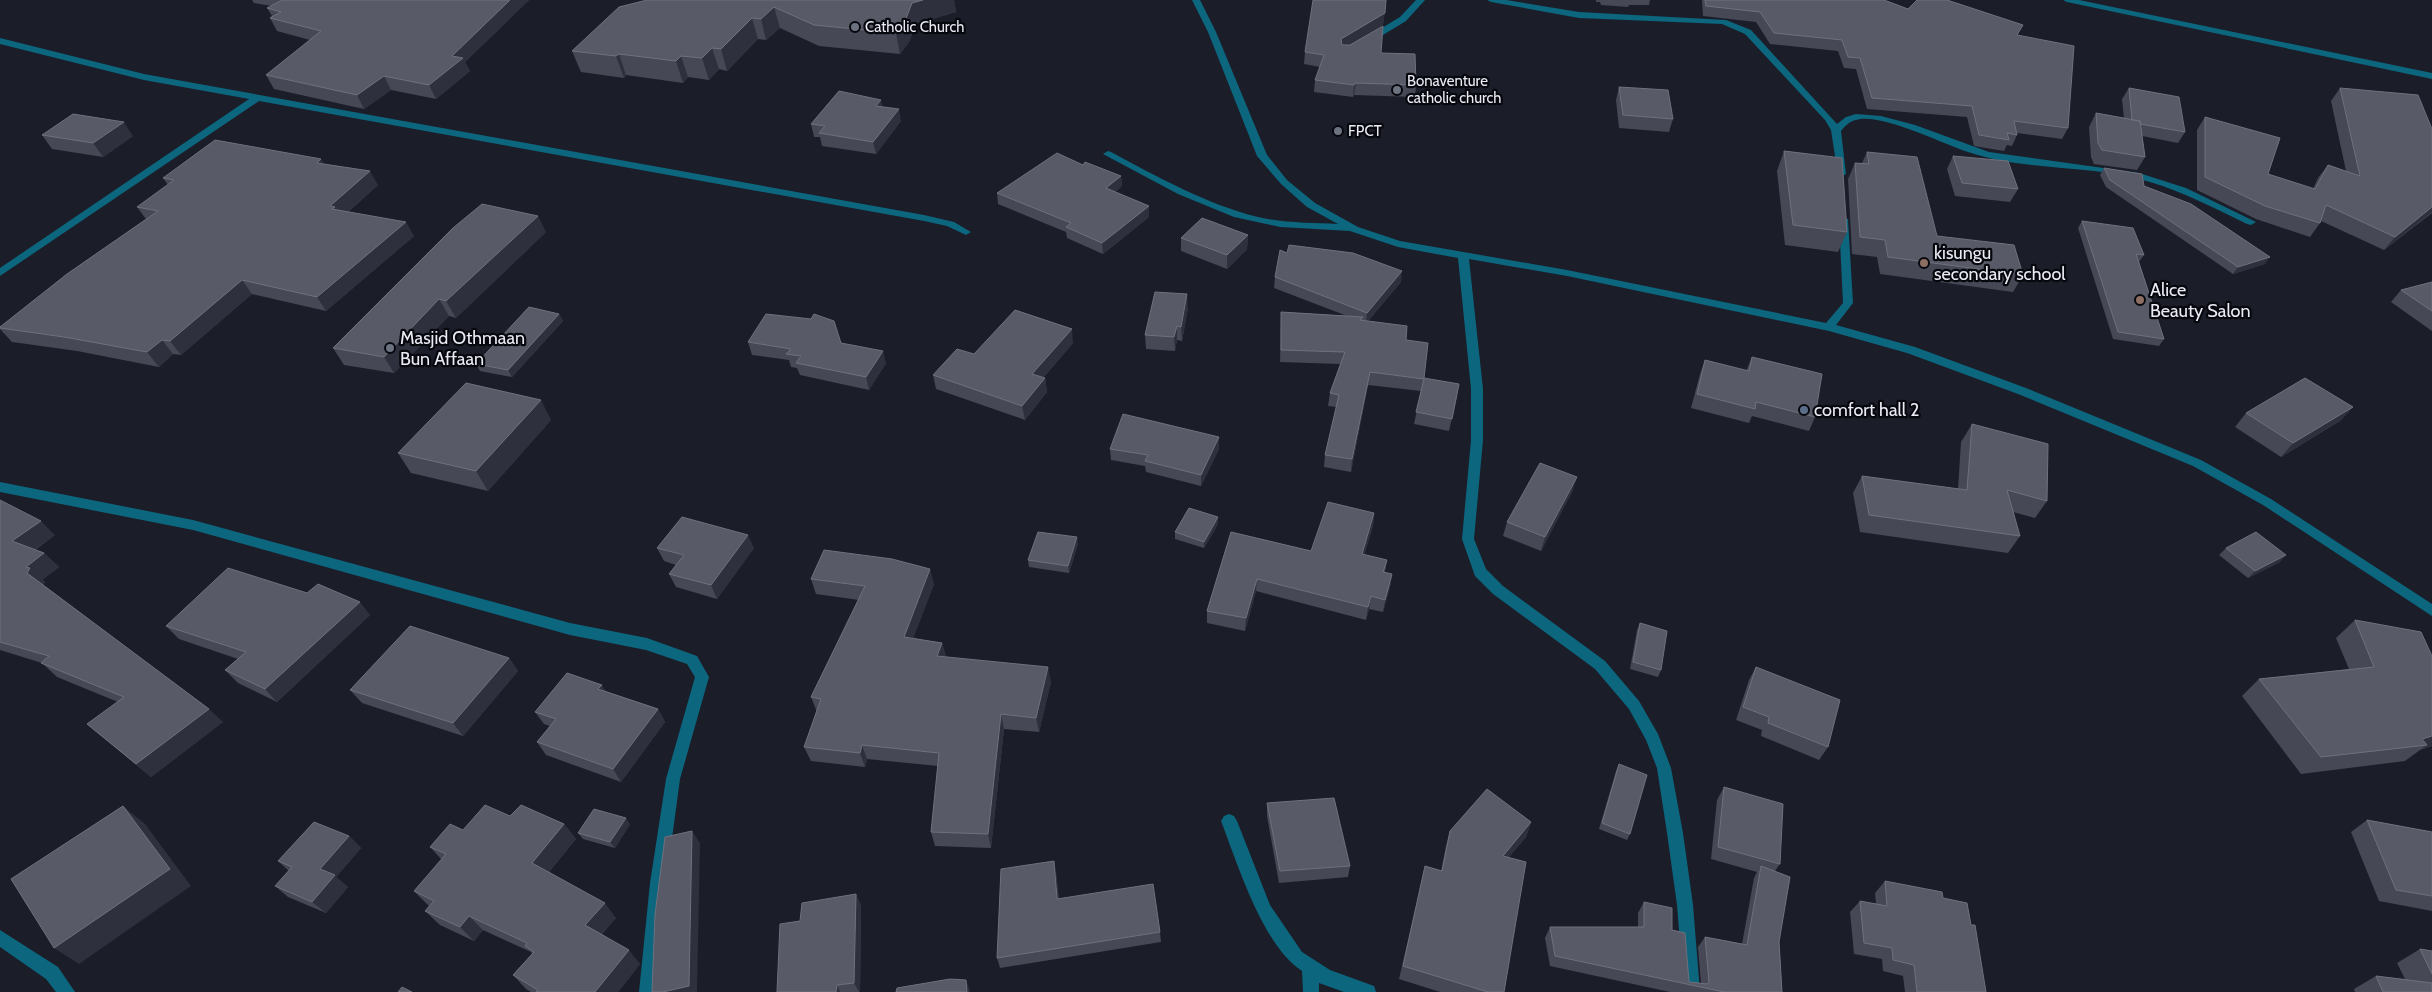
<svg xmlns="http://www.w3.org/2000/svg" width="2432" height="992" viewBox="0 0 2432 992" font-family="Cabin,sans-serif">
<rect width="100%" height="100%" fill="#1b1d29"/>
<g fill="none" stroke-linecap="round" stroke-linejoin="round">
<path fill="#0c667e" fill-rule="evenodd" d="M1192,0H1200L1216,32L1267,155L1287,180L1315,203L1358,227L1400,241L1567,270L1826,323L1843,303L1839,221L1840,219H1848L1853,303L1836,325L1915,347L2026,388L2201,460L2271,499L2432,604V616L2263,505L2193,466L2018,394L1907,353L1829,331L1567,276L1469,259L1483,389V440L1474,539L1486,569L1503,586L1605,661L1639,701L1658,734L1671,768L1683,833L1693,905L1700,992H1684L1677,905L1667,833L1657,768L1646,740L1629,709L1595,669L1493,594L1475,576L1462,539L1471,440V389L1458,258L1398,247L1350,231L1280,227L1234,217L1178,194L1103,154L1108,151L1111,152C1158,177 1206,204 1258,217C1284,223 1311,223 1338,224L1307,207L1281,184L1257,156L1208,32Z
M1416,0H1425L1406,21L1373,41H1367V37L1400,17Z
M1487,0H1506L1579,12L1726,20L1751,30L1837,124L1846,117L1856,114L1881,116L1915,125L1989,152L2139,173L2186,188L2256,222L2251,225L2247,224C2216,209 2184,192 2150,182C2091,164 2027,172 1968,152C1943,144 1880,112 1856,120C1850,121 1845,126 1841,131L1846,174L1841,177L1838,176L1831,130L1825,120L1745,34L1722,24L1579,18L1491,2Z
M2063,0H2079L2432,73V79L2067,2Z
M0,38L144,74L924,215L954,222L971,232L966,235L947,226L924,221L259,101L0,276V268L249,99L144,80L0,44Z
M0,482L193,520L570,623L647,638L697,656L709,677L680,779L666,883L655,992H639L650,883L666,779L695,677L687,664L646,650L570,635L193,530L0,492Z
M1229,814L1234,816L1237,821L1270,905L1302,952L1330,970L1374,986L1376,992H1344L1319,983V992H1303L1302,971C1263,946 1238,865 1221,821L1224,816Z
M0,930L58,967L75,992H56L46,979L0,947Z"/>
</g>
<path fill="#464856" d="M252,0H529L465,62L470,71L436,99L391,90L364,109L274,89L266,75L310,40L277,31L270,18L272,16L267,8L272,6L254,3Z
M647,0H954L956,12L916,24L909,42L900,54L819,46L780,28L766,40L758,39L727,71L719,69L709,80L688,77L683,83L626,75L624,78L581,72L572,51Z
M1386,0L1383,25L1355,42L1381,53L1416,85L1415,97L1354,95L1353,97L1314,92L1315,80L1320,67L1304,64L1305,52Z
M1596,0H1650L1649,5H1629L1628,7L1601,5L1600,2H1596Z
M1702,0H1884L1908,9L2018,35L2068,128L2062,139L2017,133V135L2012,146L2007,145L2004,151L1974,146L1967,117L1867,109L1856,69L1844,68L1838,51L1770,44L1756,22L1703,16Z
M1619,87L1673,119L1669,132L1619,128L1616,100Z
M2129,88L2185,132L2178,143L2142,136L2145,157L2137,170L2094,164L2091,157L2089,127L2096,113L2124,118L2122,99Z
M2340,88L2432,129V213L2384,250L2321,221L2320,223L2310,237L2256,219L2197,190V130L2205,117L2268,174L2313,189L2318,178L2328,165L2346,171L2331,101Z
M883,107L901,121L876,154L822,146L820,137H814L811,124Z
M42,135L133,136L103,157L52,149Z
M1784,151L1847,232L1838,252L1785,245L1777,171Z
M1867,152L1937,236L2023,275L2013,292L1880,274L1877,257L1852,254L1848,179L1855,163H1862Z
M1953,156L2018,189L2010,202L1955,196L1947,169Z
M324,164L378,185L348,212L414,236L326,311L252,294L181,355L173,354L159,367L77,351L12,342L0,329V327L146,219L137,207L168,185L163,178Z
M1083,165L1121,176L1122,186L1115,192L1149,217L1103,254L1067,238L1066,232L998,204L997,193Z
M2104,168L2144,186L2265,264L2233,274L2106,187L2100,175Z
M2082,221L2144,255L2139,262L2164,339L2159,346L2113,339L2078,228Z
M546,232L456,318L449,316L394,373L344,365L333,348Z
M1248,235L1247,249L1227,269L1181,251V238Z
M1287,253L1401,282L1368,321L1406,340L1424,378L1457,396L1449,431L1414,424L1421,391L1368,385L1351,472L1324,467L1325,455L1336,407L1328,406L1330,393L1340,364L1280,362L1281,312L1347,316L1274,288L1275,277Z
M2432,282V331L2391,302L2401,290Z
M1188,308L1182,341L1177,340L1175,351L1146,349L1145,335Z
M559,314L563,321L512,377L480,371L476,364Z
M748,342L841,343L886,363L869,390L800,375L797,368L791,367L789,360L752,355Z
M1073,343L1043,378H1045L1047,392L1025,420L936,389L933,375L974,354Z
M1752,357L1815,417L1809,431L1752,416L1749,423L1691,408L1700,374L1705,360L1746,371Z
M2353,407L2340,421L2281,457L2235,427L2246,413Z
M551,420L488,491L411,473L398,453Z
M1972,424L2047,501L2035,518L2013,512L2020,536L2008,553L1860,532L1853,493L1862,476L1958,489L1961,442Z
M1219,437V449L1201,486L1146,472L1145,466L1111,460L1110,449Z
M1573,490L1541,551L1503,536L1507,522Z
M0,500L55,535L35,550L44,553L59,567L42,580L45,582L43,585L223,722L151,777L87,724L118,702L57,677L42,663L0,650Z
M1374,513L1373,526L1364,555L1387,560L1385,572L1392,574L1390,587L1383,612L1369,609L1366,620L1256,591L1245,631L1207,623V611L1231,532L1311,551Z
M1218,524L1204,548L1175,539V532Z
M1078,544L1069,573L1029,567L1028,560Z
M657,548H754L717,599L676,587L669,574L676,565L664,561Z
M2226,548L2280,562L2248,578L2219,555Z
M811,579L934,584L913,638L942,643L946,657L1051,682L1039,732L1004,729L991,848L935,846L931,832L938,766L867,759L865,767L811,761L804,747L817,712L811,697L859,600L816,594Z
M307,593L370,615L277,702L238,683L225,670L238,659L179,639L166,626Z
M2355,620L2432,746L2420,750L2405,761L2301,774L2242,696L2259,679L2349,669L2336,638Z
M1640,623L1661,670L1658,677L1630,669L1637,630Z
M509,658L518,671L463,736L362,703L350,690Z
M1756,667L1828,747L1819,760L1761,736L1762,730L1736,720L1749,680Z
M606,692L658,709L665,722L621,782L546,755L537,742L550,726L544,724L535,712Z
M1619,764L1630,834L1627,840L1599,829L1616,771Z
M1724,787L1780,864L1775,871L1782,992H1670L1550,966L1545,938L1550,927H1638V913L1644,902L1672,930L1689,982L1701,983L1698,947L1705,937L1742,944L1754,878L1757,872L1711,859L1717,800Z
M1267,803L1350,866L1348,877L1279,883L1267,816Z
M510,816L564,824L576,839L549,872L616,918L602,934L640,964L618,992H531L526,989L513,975L532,954L531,952L483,930L474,941L440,925L425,911L429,906L414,891L442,860L430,847L463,830Z
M2367,820L2432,832V911L2379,901L2351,832Z
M1531,822L1526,837L1509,857L1504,992H1440L1399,979L1425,866L1441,871L1446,846L1450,831Z
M630,824L615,848L583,839L578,833Z
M349,836L361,848L336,877L348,887L326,913L288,897L275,886L289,871L278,861Z
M1056,872L1059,899L1160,932L1161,942L1000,968L997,958Z
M1885,881L1943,898L1971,925L1986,992H1905L1903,976L1883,971L1882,959L1854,954L1850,912L1860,901L1876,904L1875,893Z
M856,894L861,906L860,992H777L800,921Z
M2420,949L2432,951V992H2355L2354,989L2376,976L2405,979L2397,963Z"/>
<path fill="#2e303d" d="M510,0H529L465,62L470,71L436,99L429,85L452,56Z
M923,0H954L956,12L916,24L909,42L900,54L896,33L912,3Z
M774,7L780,28L766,40L761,19Z
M1385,13L1383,25L1340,51L1341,39Z
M752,18L758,39L727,71L721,49Z
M712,48L719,69L709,80L702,58Z
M619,54L626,75L624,78L616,56Z
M681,56L688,77L683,83L676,61Z
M384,76L391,90L364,109L357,95Z
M1356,83L1354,95L1353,97L1354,85Z
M881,100L884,112L876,106Z
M899,109L901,121L876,154L873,142Z
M124,122L133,136L103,157L93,143Z
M321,159L330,173L317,163Z
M370,171L378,185L342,217L340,223L330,206Z
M1121,176L1122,186L1107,199L1106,188Z
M1149,206V217L1103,254L1102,243Z
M2432,207V212L2384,250L2395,237Z
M538,216L546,232L456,318L446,301Z
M406,222L414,236L326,311L317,297Z
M1248,235L1247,249L1227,269V255Z
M2270,257L2265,264L2233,274L2238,267Z
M1402,271L1401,282L1366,323L1367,313Z
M242,280L252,294L181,355L170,341Z
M1187,294L1188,308L1182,341L1181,327Z
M439,299L449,316L394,373L384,357Z
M559,314L563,321L512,377L508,370Z
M1177,326V340L1175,351L1174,337Z
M1072,329L1073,343L1034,388L1032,374Z
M162,340L173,354L159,367L147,352Z
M883,351L886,363L869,390L866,377Z
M1370,372L1368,385L1351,472L1352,459Z
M1045,378L1047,392L1025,420L1022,406Z
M541,400L551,420L488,491L476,471Z
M2353,407L2340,421L2281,457L2293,443Z
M1219,437V449L1201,486V475Z
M1577,477L1573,490L1541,551L1545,537Z
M1374,513L1373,526L1360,567L1362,554Z
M1218,517V524L1204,548V542Z
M41,521L55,535L27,555L12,541Z
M748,535L754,548L717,599L711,585Z
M1077,537L1078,544L1069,573L1068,566Z
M44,553L59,567L42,580L45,582L42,587L27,573L26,567Z
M2286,555L2280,562L2248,578L2255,571Z
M930,569L934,584L908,652L904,637Z
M1392,574L1390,587L1383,612L1385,600Z
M1257,579L1256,591L1245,631L1246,618Z
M1371,596L1369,609L1366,620L1368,607Z
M360,602L370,615L277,702L265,689Z
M942,643L946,658L937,656Z
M509,658L518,671L463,736L453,723Z
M1048,667L1051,682L1039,732L1036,718Z
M602,685L610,698L598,689Z
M209,709L223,722L151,777L136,764Z
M658,709L665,722L621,782L613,769Z
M1001,714L1004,729L991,848L988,834Z
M2432,736V746L2420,750L2427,745L2422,739Z
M862,745L867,759L865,767L860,753Z
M123,806L145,824L191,886L79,964L54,948Z
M626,818L630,824L615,848L610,842Z
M1531,822L1526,837L1497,871L1503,856Z
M564,824L576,839L544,878L532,863Z
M692,831L700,843L697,992H663Z
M349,836L361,848L336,877L348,887L326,913L312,902L320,869Z
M1054,861L1056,872L1059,910L1057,899Z
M856,894L861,906L860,992H859L854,983Z
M605,903L616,918L597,939L585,925Z
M469,916L483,930L474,941L460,927Z
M629,950L640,964L618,992H595Z
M966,980L970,991V992H967Z
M837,985L840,992H836Z"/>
<path fill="#585a67" stroke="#6f717d" d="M282,0H510L452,56L463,58L429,85L384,76L357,95L266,75L321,31L270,18L281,12L267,8Z
M647,0H923L912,3L905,21L896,33L814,25L774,7L761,19L752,18L721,49L712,48L702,58L681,56L676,61L619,54L616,56L572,51L619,7Z
M1313,0H1386L1385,13L1341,39L1342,45H1350L1383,26L1381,53L1415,54L1416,85L1356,83L1354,85L1315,80L1324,55L1305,52Z
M1705,0H1884L1908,9L1917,0H1947L2023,25L2017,35L2074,46L2068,128L2014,121L2017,135L2007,133L2009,140L1979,135L1972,106L1872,98L1860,58L1848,57L1842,40L1774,33L1760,12L1706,6Z
M1619,87L1668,90L1673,119L1623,115Z
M2129,88L2179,97L2185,132L2140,124V121L2132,120Z
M2340,88L2418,95L2432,129V207L2395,237L2326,205L2320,223L2265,206L2205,177V117L2280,138L2268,174L2315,189L2328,165L2360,176Z
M839,91L881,100L876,106L899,109L873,142L819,133L825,126L811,124Z
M2096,113L2140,121L2145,157L2102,150L2098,143Z
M73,114L124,122L93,143L42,135Z
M215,140L321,159L317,163L370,171L330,206L335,207L332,209L406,222L317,297L242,280L170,341L162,340L147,352L64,337L0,328V327L67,274L158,211L137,207L174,180L163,178Z
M1784,151L1842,158L1847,232L1793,225Z
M1867,152L1917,157L1937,236L2014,245L2023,275L1888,257L1885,240L1860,237L1855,163L1869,164Z
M1057,153L1083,165L1085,162L1121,176L1106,188L1149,206L1102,243L1066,227L1071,223L997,193Z
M1953,156L2008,161L2018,189L1962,183Z
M2104,168L2142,174L2144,186L2191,204L2270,257L2238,267L2110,180Z
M482,204L538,216L446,301L439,299L384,357L333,348L453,228Z
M1202,218L1248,235L1227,255L1181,238Z
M2082,221L2133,228L2144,255L2136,254L2164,339L2118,332Z
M1289,245L1353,253L1402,271L1367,313L1275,277L1280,250L1287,253Z
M2432,282V311L2401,290Z
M1155,292L1187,294L1181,327L1177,326L1174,337L1145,335Z
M529,307L559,314L508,370L476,364Z
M1015,310L1072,329L1032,374L1045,378L1022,406L933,375L957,349L974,354Z
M1281,312L1363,317L1360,320L1407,326L1406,340L1428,343L1424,378L1459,384L1452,419L1416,412L1424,379L1370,372L1352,459L1325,455L1339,395L1330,393L1345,352L1281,350Z
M766,314L811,319L814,314L834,321L841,343L883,351L866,377L796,363L801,356L786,354L791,349L748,342Z
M1752,357L1822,374L1815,417L1756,402L1755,409L1697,394L1705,360L1749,371Z
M2305,378L2353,407L2293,443L2246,413Z
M466,383L541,400L476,471L398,453Z
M1123,414L1219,437L1201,475L1145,461L1148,455L1110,449Z
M1972,424L2048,444L2047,501L2007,490L2020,536L1869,515L1862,476L1967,490Z
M1540,463L1577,477L1545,537L1507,522Z
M0,500L41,521L12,541L44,553L26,567L30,568L27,573L209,709L136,764L87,724L124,697L41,663L49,656L0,642Z
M1328,502L1374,513L1362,554L1387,560L1383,572L1392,574L1385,600L1371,596L1368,607L1257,579L1246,618L1207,611L1231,532L1311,551Z
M1189,508L1218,517L1204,542L1175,532Z
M682,517L748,535L711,585L669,574L684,555L657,548Z
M1038,532L1077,537L1068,566L1028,560Z
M2256,532L2286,555L2255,571L2226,548Z
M824,550L892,559L930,569L904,637L942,643L937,656L1048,667L1036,718L1001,714L988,834L931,832L939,753L862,745L860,753L804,747L821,699L811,697L865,586L811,579Z
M228,568L307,593L318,584L360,602L265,689L225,670L246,652L166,626Z
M2355,620L2421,632L2432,656V736L2422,739L2427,745L2321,757L2259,679L2374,667Z
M1640,623L1667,631L1661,670L1633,662Z
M410,626L509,658L453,723L350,690Z
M1756,667L1840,700L1828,747L1768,723L1769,717L1743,707Z
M567,673L602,685L598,689L658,709L613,769L537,742L556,719L535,712Z
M1619,764L1647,775L1630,834L1602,823Z
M1724,787L1783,804L1780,864L1718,847Z
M1487,789L1531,822L1503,856L1526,862L1504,992H1488L1403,966L1425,866L1442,871L1450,831Z
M1334,798L1350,866L1280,871L1267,803Z
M485,805L510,816L521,805L564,824L532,863L605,903L585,925L629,950L595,992H536L538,990L513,975L534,952L525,946L527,943L469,916L460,927L425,911L434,901L414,891L446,854L430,847L450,824L463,830Z
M123,806L170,869L54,948L11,879Z
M594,809L626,818L610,842L578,833Z
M2367,820L2432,832V896L2396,890Z
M314,822L349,836L320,869L335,875L312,902L275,886L292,867L278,861Z
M692,831L689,986L663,992H652L655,915L665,837Z
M1054,861L1057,899L1153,884L1160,932L997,958L1001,869Z
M1761,866L1790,877L1779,942L1782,992H1724L1555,956L1550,927H1644V902L1672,908V930L1685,933L1689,982L1707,984L1709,982L1705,937L1747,945Z
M1885,881L1942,892L1943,898L1967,903L1971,925H1975L1986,992H1917L1914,965L1893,960L1892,948L1864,943L1860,901L1887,906Z
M856,894L854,983L837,985L836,992H777L780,924L800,921L802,903Z
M2420,949L2432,951V974Z
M2376,976L2432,983V992H2383Z
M950,979L966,980L967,992H896L897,988Z
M402,987L412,992H398Z"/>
<g fill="#6b7280" stroke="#07080d" stroke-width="2">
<circle cx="855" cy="27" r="5"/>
<circle cx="1397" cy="90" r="5"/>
<circle cx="1338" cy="131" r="5"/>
<circle cx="390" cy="348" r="5"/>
</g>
<g fill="#8d6e63" stroke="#07080d" stroke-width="2">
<circle cx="1924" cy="263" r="5"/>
<circle cx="2140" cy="300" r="5"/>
</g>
<circle fill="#5c6f8a" stroke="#07080d" stroke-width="2" cx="1804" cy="410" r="5"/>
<g text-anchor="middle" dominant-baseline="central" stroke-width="4.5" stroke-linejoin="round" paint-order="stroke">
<g font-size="15" fill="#eaecf5" stroke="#07080d" text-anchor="start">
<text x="865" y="27">Catholic Church</text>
<text x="1407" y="81">Bonaventure<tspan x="1407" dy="17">catholic church</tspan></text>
<text x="1348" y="131">FPCT</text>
</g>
<g font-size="18" fill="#eaecf5" stroke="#07080d" text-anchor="start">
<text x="1934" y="253">kisungu<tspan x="1934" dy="21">secondary school</tspan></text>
<text x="2150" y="290">Alice<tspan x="2150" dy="21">Beauty Salon</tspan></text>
<text x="400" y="338">Masjid Othmaan<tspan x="400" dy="21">Bun Affaan</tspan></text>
<text x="1814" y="410">comfort hall 2</text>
</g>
</g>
</svg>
